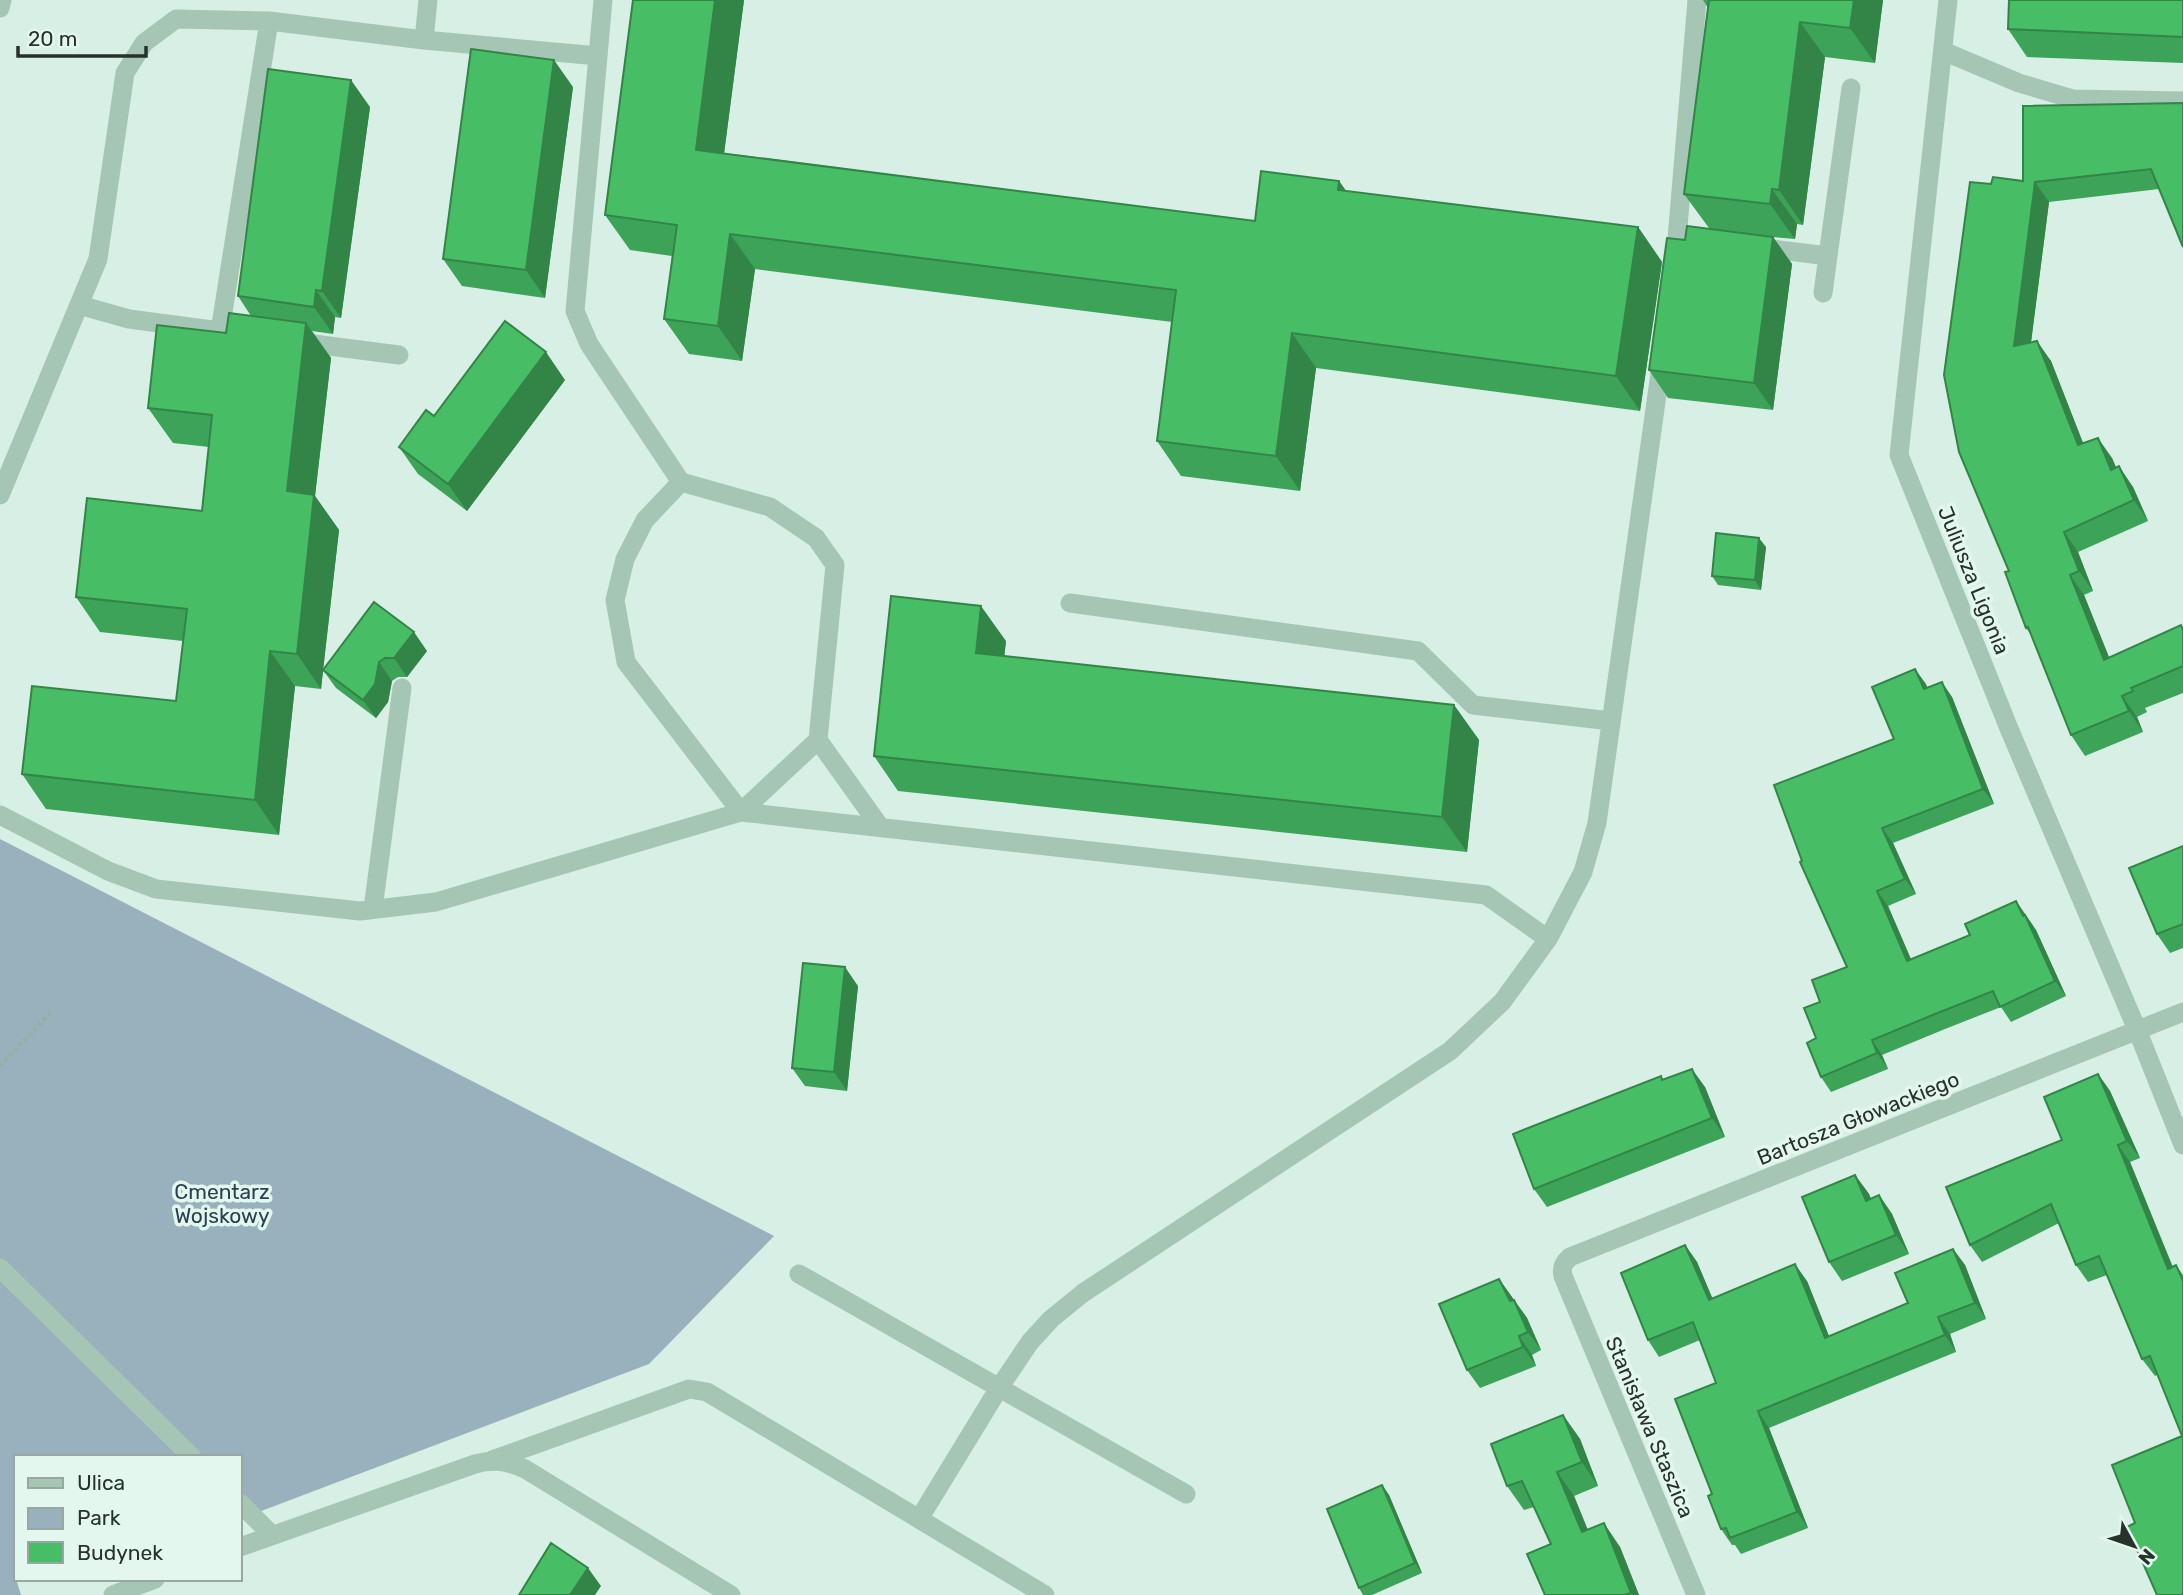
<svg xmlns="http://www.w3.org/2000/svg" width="2183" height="1595" viewBox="0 0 2183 1595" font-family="Rubik,sans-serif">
<rect width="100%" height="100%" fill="#d8efe5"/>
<path fill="#99b0bd" d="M0,839L774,1236L649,1364L240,1519V1457H16V1579L21,1595H0Z"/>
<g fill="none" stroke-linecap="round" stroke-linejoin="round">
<path stroke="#90b29f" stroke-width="4.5" stroke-dasharray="3.5 3.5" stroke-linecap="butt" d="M0,1066L50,1013"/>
<path stroke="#a5c6b5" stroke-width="19" d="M0,8L2,0
M424,40L428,0
M1943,51L2019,83L2073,99L2183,101
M598,56L575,311L589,344L681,482L770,507L816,538L835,565L818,740L881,828
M1756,247L1828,256L1851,88
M1675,263L1697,0
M1823,293L1828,256
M79,305L129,319L250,335
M220,331L269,21
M298,342L399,355
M681,482L645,520L625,559L615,600L626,662L741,812L818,740
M0,495L98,259L125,73L144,43L176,19L269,21L424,40L598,56L603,0
M1070,603L1418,651L1473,705L1611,721
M0,815L108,871L156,889L360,911L436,902L741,812L1486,895L1548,939L1583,872L1597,823L1662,359
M373,909L402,688
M0,1268L192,1457
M799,1274L1186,1494
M492,1460L689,1389L707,1392L919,1519L999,1388L1030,1342L1051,1319L1083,1293L1450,1051L1502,1002L1548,939
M240,1503L271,1534
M919,1519L1045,1595"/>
<path stroke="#a5c6b5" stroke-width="19" d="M1948,0L1899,455L2010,731L2138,1032L2183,1145
M240,1547L475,1464C494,1459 507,1461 525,1469L731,1595
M113,1595L155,1579
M1696,1595L1563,1276C1561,1268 1563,1263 1570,1257L2183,1012"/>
</g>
<path fill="#3da358" d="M633,0H744L724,153L1255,221L1339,181L1346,191L1638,227L1662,262L1640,411L1316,368L1300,491L1181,476L1157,441L1172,322L755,269L742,361L689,354L664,319L672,256L630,250L605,215Z
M1703,0H1883L1875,63L1825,57L1803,225L1797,224L1795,239L1773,237L1792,264L1773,410L1668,398L1649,370L1685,240L1709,228L1684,194L1708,8Z
M2183,0V63L2027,57L2008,29Z
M573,87L545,298L462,286L443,259Z
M2183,103L2159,189L2049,202L2031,342L2051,361L2083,443L2112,458L2116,468L2133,487L2148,521L2078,552L2093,591L2084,595L2109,657L2181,625L2183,628V693L2145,708L2147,712L2137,717L2143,732L2085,756L2071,735L2032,636L2026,628L2009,571L2023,181Z
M370,107L341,318L335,317L333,334L312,331L331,358L315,496L339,530L323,669L427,651L407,677H398L392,681L388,702L376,718L336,688L323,670L321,689L295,686L279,835L46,809L22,774L176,701L183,641L100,632L76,597L202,511L209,447L173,443L148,408L226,333L251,316L238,296Z
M565,380L467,511L418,474L399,447L434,416Z
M1766,547L1761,590L1718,585L1712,576Z
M1006,641L1004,656L1454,705L1479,740L1467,852L898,791L874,756Z
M1915,669L1927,688L1952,697L1994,804L1893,843L1916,894L1888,906L1911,959L1970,935L2016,901L2036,930L2066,996L2011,1022L2001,1007L1945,1029L1882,1055L1888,1069L1831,1092L1821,1077L1816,1038L1820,1002L1847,967L1802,861L1894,739Z
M2183,846V948L2170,953L2157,934Z
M858,986L847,1091L805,1086L792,1068Z
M2098,1074L2110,1091L2140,1158L2130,1162L2173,1267L2176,1265L2183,1275V1595L2135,1523L2182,1436L2157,1375L2155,1376L2142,1359L2107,1275L2088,1282L2076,1265L2059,1223L1982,1262L1970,1245L2062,1140Z
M1663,1080L1705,1087L1725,1137L1547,1207L1534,1189Z
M1855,1175L1869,1194L1871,1199L1879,1195L1892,1214L1909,1254L1842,1281L1829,1262Z
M1685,1245L1697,1262L1712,1298L1807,1281L1829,1336L1908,1303L1953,1249L1965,1265L1986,1319L1950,1334L1956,1352L1769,1428L1808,1528L1741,1554L1735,1545H1732L1721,1529L1712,1494L1716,1383L1700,1340L1659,1357L1648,1340Z
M1499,1279L1527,1318L1541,1350L1532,1355L1536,1366L1480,1388L1467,1370Z
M1563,1415L1580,1439L1598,1486L1574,1496L1588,1530L1620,1547L1639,1595H1545L1551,1544L1534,1507L1524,1510L1507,1486Z
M1382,1485L1389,1495L1422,1573L1372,1595H1363L1359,1588Z"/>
<path fill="#328547" d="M715,0H744L720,185L696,150Z
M1854,0H1883L1875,63L1850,28Z
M1800,22L1825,57L1803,225L1779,190Z
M554,60L573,87L545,298L526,270Z
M351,80L370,107L341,318L322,291Z
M1339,181L1364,216L1338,190Z
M2035,182L2049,202L2028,366L2014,346Z
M1772,189L1797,224L1795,239L1770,204Z
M1638,227L1662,262L1640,411L1616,376Z
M730,234L755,269L742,361L718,326Z
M1773,237L1792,264L1773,410L1754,383Z
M316,290L335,317L333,334L314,307Z
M306,323L331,358L315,496L339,530L321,689L297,654L287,491Z
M1292,333L1316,368L1300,491L1276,456Z
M2037,341L2051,361L2092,466L2078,445Z
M546,352L565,380L467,511L448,484Z
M2098,438L2112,458L2126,490L2111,470Z
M2119,466L2133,487L2148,521L2134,500Z
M2064,532L2078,552L2093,591L2079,571Z
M1759,538L1766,547L1761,590L1755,580Z
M2070,575L2084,595L2118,680L2104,660Z
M981,606L1006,641L1001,688L976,653Z
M414,632L427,651L407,677L394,658Z
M270,651L295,686L279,835L255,800Z
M379,662L392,681L388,702L376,718L363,700Z
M1915,669L1926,684L1934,704L1924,689Z
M1942,682L1952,697L1994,804L1983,789Z
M2122,696L2137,717L2143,732L2129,711Z
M1454,705L1479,740L1467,852L1442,817Z
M1882,828L1893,843L1916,894L1905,879Z
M1877,891L1888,906L1918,976L1907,961Z
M2016,901L2036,930L2066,996L2055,981Z
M845,967L858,986L847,1091L834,1072Z
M1872,1040L1882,1055L1888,1069L1877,1053Z
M1692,1069L1705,1087L1725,1137L1712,1118Z
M2098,1074L2110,1091L2140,1158L2127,1141Z
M2118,1145L2130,1162L2180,1286L2168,1269Z
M1855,1175L1869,1194L1879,1220L1866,1201Z
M1879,1195L1892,1214L1909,1254L1896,1235Z
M1685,1245L1697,1262L1720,1316L1709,1300Z
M1953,1249L1965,1265L1986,1319L1975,1303Z
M1795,1264L1807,1281L1836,1354L1825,1338Z
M1499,1279L1512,1297L1521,1316L1514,1300L1527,1318L1541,1350L1528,1332L1510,1301Z
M1938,1317L1950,1334L1956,1352L1945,1335Z
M1519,1336L1532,1355L1536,1366L1523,1347Z
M1758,1411L1769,1428L1808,1528L1797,1512Z
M1563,1415L1580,1439L1598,1486L1582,1462Z
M1557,1472L1574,1496L1598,1556L1582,1532Z
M1382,1485L1389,1495L1422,1573L1415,1563Z
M1604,1523L1620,1547L1639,1595H1633L1631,1593Z
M588,1568L601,1586L595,1595H570Z"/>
<path fill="#47be66" stroke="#328547" stroke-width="2" d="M633,0H715L696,150L1255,221L1261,171L1339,181L1338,190L1638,227L1616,376L1292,333L1276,456L1157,441L1176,290L730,234L718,326L664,319L677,225L605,215Z
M1709,0H1854L1850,28L1800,22L1779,190L1772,189L1770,204L1684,194Z
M2009,0H2183V37L2008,29Z
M471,49L554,60L526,270L443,259Z
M268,69L351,80L322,291L316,290L314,307L238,296Z
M2183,103V247L2151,169L2035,182L2014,346L2037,341L2078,445L2098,438L2111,470L2119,466L2134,500L2064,532L2079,571L2070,575L2104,660L2181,625L2183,630V666L2131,688L2133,691L2122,696L2129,711L2071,735L2028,627L2026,628L2005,572L2009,571L1959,452L1944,375L1970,182L1991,184L1993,177L2023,181V106Z
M1687,226L1773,237L1754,383L1649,370L1667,238L1685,240Z
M229,313L306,323L287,491L314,495L297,654L270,651L255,800L22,774L32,686L176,701L187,609L76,597L87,498L202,511L212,415L148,408L157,325L226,333Z
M505,321L546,352L448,484L399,447L426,410L434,416Z
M1716,533L1759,538L1755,580L1712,576Z
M891,596L981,606L976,653L1454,705L1442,817L874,756Z
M374,602L414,632L394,658H385L379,662L375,684L363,700L323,670Z
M1915,669L1924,689L1942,682L1983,789L1882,828L1905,879L1877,891L1907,961L1970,935L1965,924L2016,901L2023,916L2025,915L2055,981L2000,1007L1993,991L1935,1014L1872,1040L1877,1053L1821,1077L1807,1043L1816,1038L1804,1008L1820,1002L1812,980L1847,967L1800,862L1802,861L1774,785L1894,739L1872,687Z
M2183,846V924L2157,934L2129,868Z
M803,963L845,967L834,1072L792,1068Z
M1692,1069L1712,1118L1534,1189L1513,1134L1661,1076L1662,1080Z
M2098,1074L2127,1141L2118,1145L2168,1269L2176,1265L2183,1281V1595H2157L2127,1527L2135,1523L2112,1465L2182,1436L2150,1356L2142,1359L2099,1256L2076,1265L2051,1204L1970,1245L1946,1187L2062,1140L2044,1097Z
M1855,1175L1866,1201L1879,1195L1896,1235L1829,1262L1802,1197Z
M1685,1245L1709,1300L1795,1264L1825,1338L1908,1303L1895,1273L1953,1249L1975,1303L1938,1317L1945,1335L1758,1411L1797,1512L1730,1538L1726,1528L1721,1529L1708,1496L1712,1494L1675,1399L1716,1383L1693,1322L1648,1340L1621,1273Z
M1499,1279L1510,1301L1514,1300L1528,1332L1519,1336L1523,1347L1467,1370L1439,1304Z
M1563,1415L1582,1462L1557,1472L1582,1532L1604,1523L1631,1593L1625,1595H1545L1527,1554L1551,1544L1522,1481L1507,1486L1491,1444Z
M1382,1485L1415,1563L1359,1588L1327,1509Z
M551,1543L588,1568L570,1595H519Z"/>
<g text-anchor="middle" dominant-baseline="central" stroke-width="7" stroke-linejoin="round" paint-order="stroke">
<g font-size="21" fill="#26322a" stroke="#e4f7ef">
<text transform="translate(1974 580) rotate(68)">Juliusza Ligonia</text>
<text transform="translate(1858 1118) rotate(-22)">Bartosza Głowackiego</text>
<text transform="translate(1650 1427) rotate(67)">Stanisława Staszica</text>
</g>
<g font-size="21" fill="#2b414f" stroke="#e4f7ef">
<text x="222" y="1191">Cmentarz<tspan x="222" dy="24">Wojskowy</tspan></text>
</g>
</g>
<rect x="14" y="1455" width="228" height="126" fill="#e4f7ef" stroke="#98a8a0" stroke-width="2"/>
<rect x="28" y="1478" width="35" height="10" fill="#a5c6b5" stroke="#98a8a0" stroke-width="2"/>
<text x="77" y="1490" font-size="21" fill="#26322a">Ulica</text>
<rect x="28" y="1508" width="35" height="21" fill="#99b0bd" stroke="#98a8a0" stroke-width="2"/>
<text x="77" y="1525" font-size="21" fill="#26322a">Park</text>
<rect x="28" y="1542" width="35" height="21" fill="#47be66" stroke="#98a8a0" stroke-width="2"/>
<text x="77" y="1560" font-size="21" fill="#26322a">Budynek</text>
<g transform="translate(2134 1546) rotate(130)" stroke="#e4f7ef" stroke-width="5" paint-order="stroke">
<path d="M0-5L12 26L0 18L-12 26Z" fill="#26322a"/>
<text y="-10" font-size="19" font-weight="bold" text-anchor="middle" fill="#26322a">N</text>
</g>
<path d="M18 46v10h128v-10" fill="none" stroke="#26322a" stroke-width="3.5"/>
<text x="28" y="46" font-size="21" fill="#26322a" stroke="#e4f7ef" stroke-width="5" paint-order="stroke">20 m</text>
</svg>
